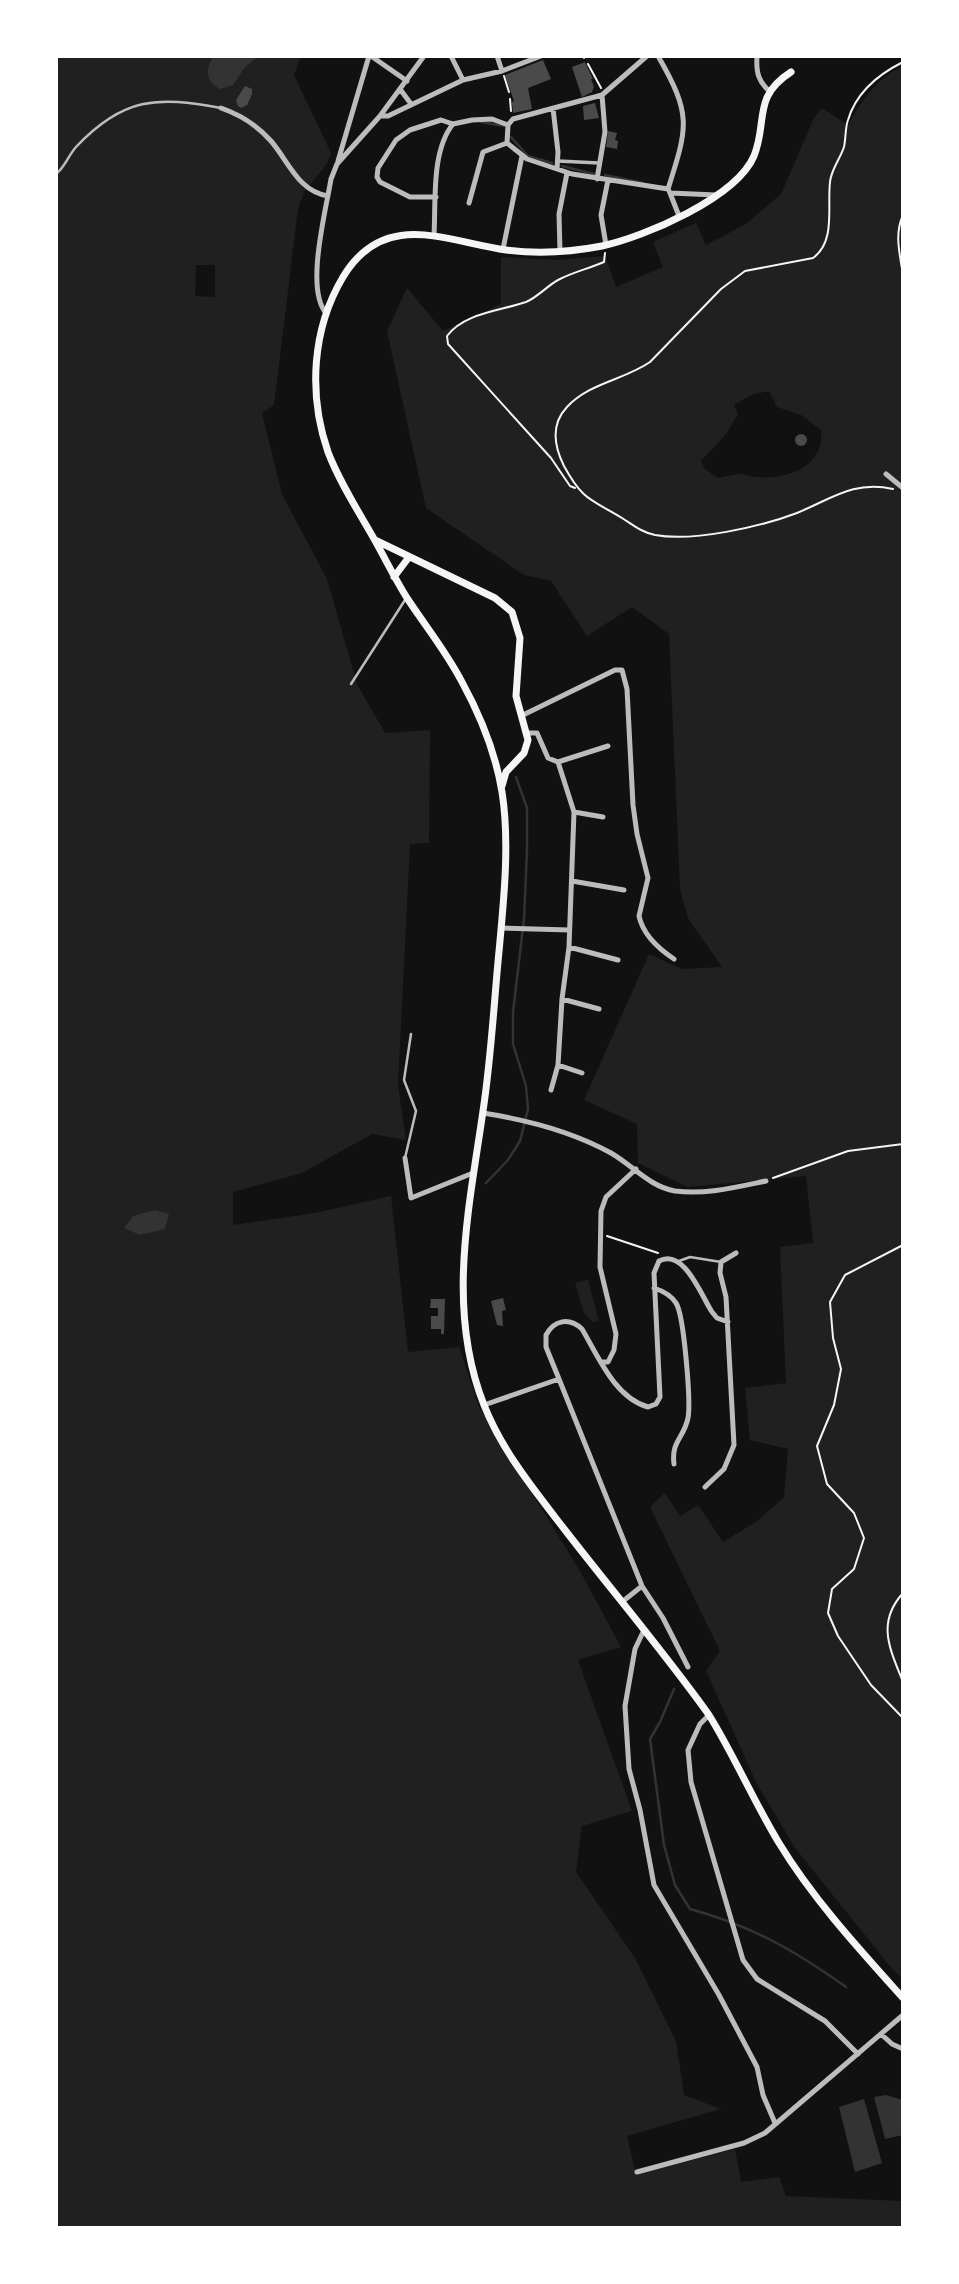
<svg xmlns="http://www.w3.org/2000/svg" width="959" height="2284" viewBox="0 0 959 2284" font-family="Helvetica,sans-serif">
<rect width="100%" height="100%" fill="#111"/>
<path fill="#202020" fill-rule="evenodd" d="M56,56H301L294,75L331,153L327,164L304,192L298,209L274,405L262,413L282,494L327,579L357,684L385,733L430,730L429,843L410,844L398,1085L406,1140L372,1134L302,1173L233,1192V1225L315,1213L391,1196L408,1352L459,1347L479,1407L580,1571L621,1647L578,1660L632,1811L582,1826L576,1872L635,1958L676,2041L684,2095L721,2109L627,2136L636,2175L735,2149L741,2182L779,2177L786,2196L903,2201V2228H56ZM196,265H215V297L195,296Z
M903,66V1979L893,1970L795,1848L756,1782L706,1671L720,1651L650,1507L665,1493L680,1516L698,1505L723,1542L757,1521L784,1497L788,1449L750,1440L745,1388L786,1383L780,1247L813,1243L806,1176L687,1187L638,1163L637,1124L584,1100L649,954L682,969L722,967L688,918L680,889L669,634L632,607L587,636L551,581L524,575L426,508L387,331L407,288L443,331L501,304V257L558,260L605,256L616,287L663,267L653,242L696,223L706,245L746,224L781,194L814,118L822,108L848,125C862,100 877,78 903,66ZM769,391L777,407L801,415L821,430C825,467 787,480 756,477C750,477 745,474 740,474C733,474 725,477 718,478L705,469L701,461L727,433L738,414L734,405L751,395Z
M588,1280L599,1321L593,1322L584,1313L575,1283Z"/>
<path fill="#333" d="M214,56H259L245,67L233,85L220,89C205,82 205,68 214,56Z
M155,1210L169,1214L165,1229L140,1235L124,1228L133,1216Z
M886,2095L903,2100V2135L885,2139L874,2097Z
M864,2099L882,2163L855,2172L839,2107Z"/>
<g fill="none" stroke-linecap="round" stroke-linejoin="round">
<path stroke="#333" stroke-width="2.5" d="M481,122L504,126
M511,137L528,156L552,163
M562,166L594,174
M605,175L643,183
M486,1183L508,1160L520,1141L528,1109L526,1086L513,1044V1012L524,919L527,850V808L516,777
M674,1689L660,1722L650,1739L664,1845L675,1885L690,1909C752,1926 794,1950 846,1987"/>
</g>
<path fill="#4a4a4a" d="M543,60L551,79L528,88L532,109L513,113L512,102L514,101L505,75Z
M585,62L593,79H591L594,87L592,92L582,97L572,67Z
M245,86L252,89V94L247,105L241,108L238,106L236,100Z
M595,103L599,118L584,120L583,106Z
M608,131L617,133L615,140L618,141L617,149L606,147Z
M795 440a6 6 0 1 1 12 0a6 6 0 1 1-12 0Z
M503,1298L506,1310L502,1311L503,1326L497,1325L491,1301Z
M431,1299H445L444,1334H441V1329H431V1316H438V1308H430Z"/>
<g fill="none" stroke-linecap="round" stroke-linejoin="round">
<path stroke="#f5f5f5" stroke-width="2" d="M584,56V58
M588,64L601,88
M504,76L509,92
M510,99L511,111
M903,215C894,235 900,254 903,275
M575,488L570,486L551,458L448,344L447,336C464,313 500,311 526,302C538,297 547,286 558,280C573,272 588,269 604,262L605,253
M893,489C854,480 831,499 797,513C760,527 693,542 655,535C641,532 633,525 622,518C591,499 583,501 564,466C554,446 550,425 567,407C589,383 624,380 650,362L721,289L745,271L813,258C836,241 827,208 830,182C831,170 840,159 844,147C846,138 845,128 848,120C856,93 879,74 903,62
M773,1178L848,1151L903,1144
M607,1236L658,1253
M903,1245L845,1275L830,1302L833,1338L841,1369L834,1405L817,1446L827,1484L854,1513L864,1538L854,1569L832,1589L828,1613L838,1636L871,1685L903,1718
M903,1593C876,1623 890,1649 903,1682"/>
<path stroke="#bcbcbc" stroke-width="2.5" d="M56,174C65,167 68,156 76,147C123,97 157,96 221,108
M351,684L405,600
M405,1158L416,1111L404,1080L411,1034
M679,1261L690,1257L721,1262"/>
<path stroke="#bcbcbc" stroke-width="3.5" d="M558,161L599,163"/>
<path stroke="#bcbcbc" stroke-width="5" d="M371,56L407,81
M451,56L463,80
M497,56L502,71
M658,56C692,115 688,126 668,189
M757,56C756,72 758,81 770,92
M400,89L411,104
M221,108C241,115 257,125 271,141C289,162 298,191 328,196
M553,108L558,152L557,169
M380,116H388L463,80L502,71L541,56
M508,125L513,119L602,95
M507,143L508,125
M338,161L369,56
M597,179L605,132L602,95L647,56
M670,193L679,216
M436,197H410L380,182L377,177L378,168L396,140L410,130L441,120L453,124L472,120L492,119L508,125
M469,203L483,152L507,143L527,159L572,174L668,189L670,193L716,195
M434,235C436,202 431,151 453,124
M606,245L601,215L608,180
M503,249L522,156
M560,251L559,214L567,173
M326,313C305,289 326,210 331,179L337,164L380,116L424,56
M886,474L903,488
M521,716L615,670H622L627,689L633,805L637,834L648,878L639,916C643,935 659,949 674,959
M526,733H537L548,758L558,762L574,812L569,947L562,999L558,1065L551,1090
M558,762L608,746
M574,812L603,817
M572,881L624,890
M501,928L569,930
M569,947L618,960
M562,999L599,1009
M558,1065L582,1073
M483,1113C528,1120 571,1131 611,1153C632,1165 650,1187 675,1191C706,1195 737,1187 766,1181
M405,1158L411,1198L473,1173
M654,1288C663,1291 671,1295 676,1303C684,1315 691,1402 688,1418C684,1438 671,1441 674,1464
M603,1362H608L614,1350L616,1334L600,1267L601,1211L606,1197L636,1169
M484,1405L559,1379
M705,1487L724,1469L734,1445L726,1297L720,1273L721,1262L736,1253
M622,1602L642,1586
M644,1630L635,1649L625,1706L629,1769L640,1810L654,1885L719,1995L757,2067L763,2095L775,2123
M688,1667L663,1618L642,1586L559,1379L546,1347V1335C554,1320 569,1317 582,1329C598,1356 615,1398 648,1407L656,1404L660,1397L654,1273L659,1261C684,1248 701,1295 712,1312L717,1318L728,1322
M709,1715L700,1724L688,1750L691,1782L743,1960L757,1979L825,2021L858,2054
M881,2034L892,2044L903,2049
M637,2172L744,2143L765,2133L903,2015"/>
<path stroke="#f5f5f5" stroke-width="7" d="M791,72C752,97 768,121 754,156C736,198 644,237 602,246C571,252 537,254 506,250C445,241 384,209 343,277C312,329 308,394 328,452C339,481 357,509 373,537C385,558 396,581 409,601C427,628 447,653 462,682C480,715 496,755 502,792C511,848 502,916 497,973C493,1019 490,1065 483,1111C469,1209 446,1309 484,1405C502,1451 535,1491 565,1530C613,1592 664,1652 709,1715C735,1757 754,1802 779,1843C813,1899 859,1949 903,1998
M375,540L495,598L512,612L520,638L516,696L528,740L524,753L506,772L502,786
M394,577L409,557"/>
</g>
<rect width="959" height="2284" fill="none" stroke="#ffffff" stroke-width="116"/>
</svg>
